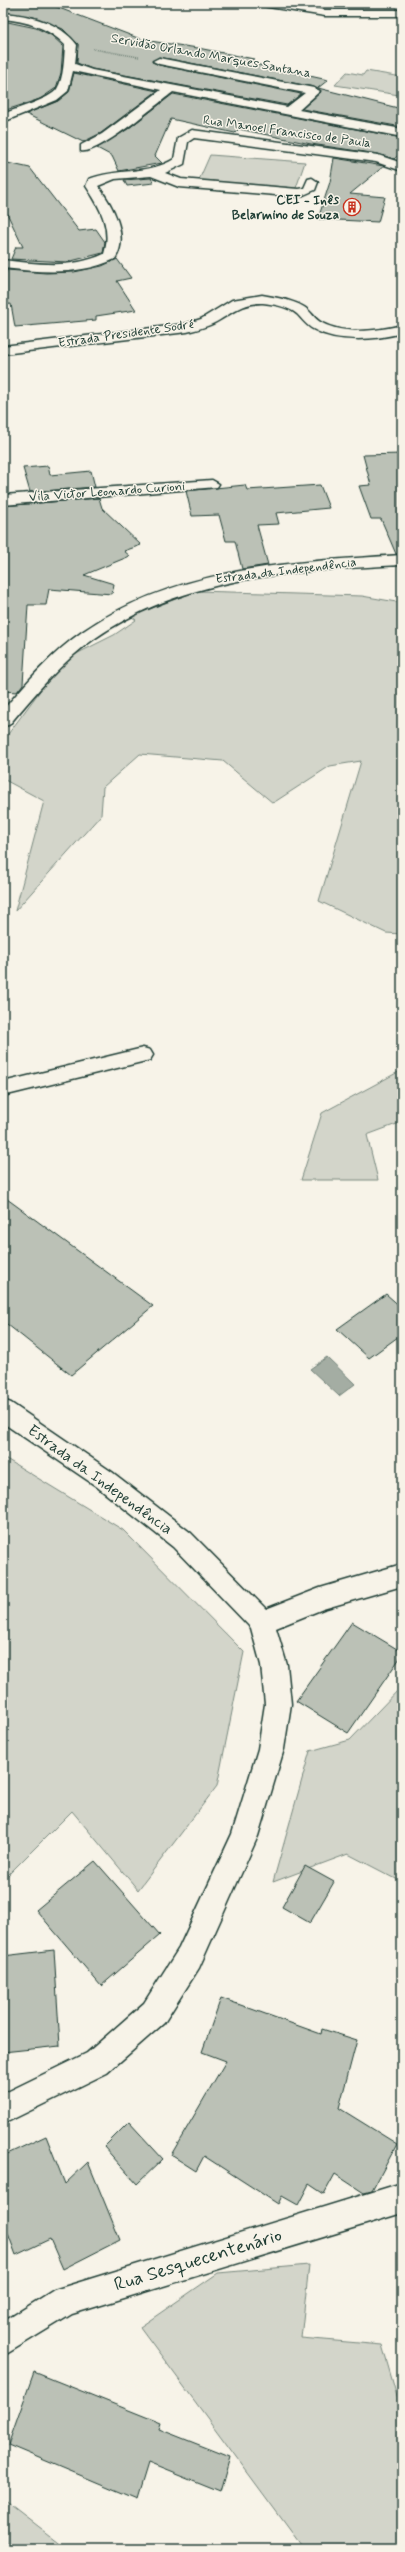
<svg xmlns="http://www.w3.org/2000/svg" width="405" height="2552" viewBox="0 0 405 2552" font-family="Mynerve,sans-serif">
<rect width="100%" height="100%" fill="#f7f3e8"/>
<filter id="ink" filterUnits="userSpaceOnUse"><feTurbulence type="fractalNoise" baseFrequency=".025" numOctaves="2"/><feDisplacementMap in="SourceGraphic" scale="8" xChannelSelector="R" yChannelSelector="G"/><feConvolveMatrix kernelMatrix="1 2 1 2 8 2 1 2 1" color-interpolation-filters="sRGB"/></filter>
<g filter="url(#ink)">
<path fill="#d3d5ca" stroke="#79897f" d="M366,71L402,77V92L399,95L335,85L347,72L363,75Z
M210,155L305,162L296,188L199,180Z
M197,591L362,596L402,603V934L386,933L319,901L361,761L330,766L273,803L223,761L140,754L103,787L101,815L15,911L44,801L3,779V741L62,661L114,635L136,620L131,616Z
M402,1070V1122L367,1135L378,1180H301L322,1113Z
M3,1457L123,1530L244,1652L217,1786L138,1890L72,1811L3,1880Z
M402,1686V1882L348,1854L273,1882L310,1751L350,1740Z
M309,2265L301,2338L382,2345L402,2414V2549H304L140,2327L218,2273Z
M3,2500L67,2549H3Z"/>
<path fill="#a4ada3" stroke="#6f8077" d="M327,1357L355,1384L339,1396L310,1369Z"/>
<path fill="#bbc1b6" stroke="#1f3d34" d="M3,3H46L143,40L198,48L254,59L250,63L328,80L318,88L402,109V127L302,109L321,92L314,87L159,57L152,62L159,65L301,94L287,105L92,69L77,63L78,44L63,29L34,17L3,12Z
M3,21L36,28L51,35L63,46L61,73L56,88L40,99L3,111Z
M74,73L157,91L101,133L83,142L26,114L58,101L69,92Z
M173,94L402,138V152L394,159L378,154L311,144L239,129L235,133L171,119L155,156L162,163L119,171L112,156L97,148L128,129Z
M334,158L384,166L350,194L385,197L378,222L318,219L330,182Z
M3,162L30,168L79,231L96,229L105,242L103,253L67,262L11,259L16,247H23L3,205Z
M151,178L154,183L127,186L124,180Z
M117,259L131,278L117,281L136,310L96,316V320L15,327L11,304L3,305V280L7,270L46,273L74,272L102,266Z
M402,454V554H396L381,519H371L359,486L371,485L363,455Z
M48,466L50,475L91,471L95,487L30,492L23,468Z
M245,485L247,490L320,485L329,508L276,513L279,524L257,525L268,565L242,569L235,541H226L219,515L192,516L186,491Z
M99,498L102,508L141,545L124,551L130,556L84,575L114,584L112,594L49,589L46,605H28L23,684L17,692L3,691V506Z
M3,1196L153,1306L71,1375L3,1321Z
M386,1294L402,1308V1334L369,1358L337,1329Z
M352,1622L402,1652V1655L348,1733L296,1701Z
M95,1861L160,1935L101,1986L36,1910Z
M305,1866L334,1882L310,1923L282,1907Z
M54,1950L60,2046L3,2052V1956Z
M221,1998L321,2034L322,2029L357,2040L339,2108L397,2144L372,2191L364,2193L335,2174L324,2194L309,2184L298,2205L282,2196L278,2204L204,2156L196,2171L171,2155L226,2061L202,2052Z
M129,2122L163,2159L137,2184L104,2147Z
M46,2136L65,2184L88,2162L120,2240L63,2269L50,2239L16,2255L3,2220V2156Z
M34,2372L161,2423L159,2429L230,2457L220,2492L148,2463L137,2499L8,2445Z"/>
<g fill="none" stroke-linecap="round" stroke-linejoin="round">
<defs>
<path id="minor" d="M257,3H282L325,10H402V16H325L262,6Z
M3,13C29,15 60,22 77,45L75,64L92,70L287,107L305,93L159,64L153,61L159,58L314,88L320,91L299,110L402,129V137L173,92C157,104 98,155 81,151V145L102,134L161,90L73,71L68,91L57,100L3,122V114C14,109 51,99 57,89C64,77 64,59 65,45C49,28 26,21 3,19Z
M192,130L378,155L402,163V171L376,162L194,138L188,142L184,164L165,173L181,179L298,189L304,188L308,179L312,178L318,182L315,190L299,197L179,187L151,176L115,179L98,186C112,204 130,236 115,259C79,276 41,272 3,268V260C37,264 72,269 104,254C112,228 100,207 86,186L89,179C116,168 149,175 174,159L178,138Z
M262,295C276,298 291,299 304,307C311,311 315,320 322,323C345,335 378,331 402,325V333C376,340 337,343 313,329C307,326 302,319 297,314C289,307 273,304 263,303C241,302 228,317 210,325C203,328 195,330 187,332L3,354V346L185,324L201,319L232,300Z
M212,480L219,484L217,487L3,505V495Z
M402,555V565C295,571 185,575 94,639C61,662 35,694 9,725L3,726V710C27,682 52,653 82,632C176,567 292,562 402,555Z
M143,1048L150,1050L153,1055L150,1060L3,1096V1082Z
M3,1400L11,1403L112,1472L191,1533L266,1609L320,1588L402,1564V1586L323,1609L276,1628L287,1665L291,1704L284,1749L258,1836L199,1968L164,2023L107,2073L3,2124V2094L87,2053L144,2003L179,1948L232,1834L258,1749L265,1704L261,1665L251,1628L173,1547L96,1486L3,1423Z
M402,2183V2213L72,2314L3,2356V2322L54,2290Z"/>
</defs>
<use href="#minor" stroke="#1f3d34" stroke-width="3"/>
<path stroke="#1f3d34" stroke-width="1.5" stroke-dasharray="0.5 1.5" stroke-linecap="butt" d="M93,49L139,57"/>
<use href="#minor" fill="#f7f3e8" fill-rule="evenodd"/>
</g>
</g>
<defs>
<symbol id="building-ring" viewBox="-11 -11 22 22"><circle r="9.5" fill="#f7f3e8" stroke="#c8321e" stroke-width="1.5"/><path d="M-4-6H4V6H1V3H-1V6H-4ZM-2.5-4.3h1.7v1.8h-1.7ZM.8-4.3h1.7v1.8H.8ZM-2.5-1h1.7V.8h-1.7ZM.8-1h1.7V.8H.8Z" fill="#c8321e"/></symbol>
</defs>
<g fill-rule="evenodd">
<use href="#building-ring" x="342" y="197" width="20" height="20"/>
</g>
<g text-anchor="middle" dominant-baseline="central" stroke-width="3" stroke-linejoin="round" paint-order="stroke">
<g font-size="13" fill="#1f3d34" stroke="#f7f3e8">
<text transform="translate(211 56) rotate(10)">Servidão Orlando Marques Santana</text>
<text transform="translate(287 132) rotate(8)">Rua Manoel Francisco de Paula</text>
<text transform="translate(126 334) rotate(-8)">Estrada Presidente Sodré</text>
<text transform="translate(107 492) rotate(-4)">Vila Victor Leonardo Curioni</text>
<text transform="translate(286 571) rotate(-7)">Estrada da Independência</text>
</g>
<g font-size="13" font-weight="bold" fill="#1f3d34" stroke="#f7f3e8" text-anchor="end">
<text x="339" y="200">CEI - Inês<tspan x="339" dy="15">Belarmino de Souza</tspan></text>
</g>
<g font-size="16" fill="#1f3d34" stroke="#f7f3e8">
<text transform="translate(100 1480) rotate(36)">Estrada da Independência</text>
</g>
<g font-size="19" fill="#1f3d34" stroke="#f7f3e8">
<text transform="translate(198 2260) rotate(-17)">Rua Sesquecentenário</text>
</g>
</g>
<rect width="405" height="2552" fill="none" stroke="#f7f3e8" stroke-width="16"/>
<rect x="8" y="8" width="389" height="2536" fill="none" stroke="#1f3d34" stroke-width="1.5" filter="url(#ink)"/>
</svg>
